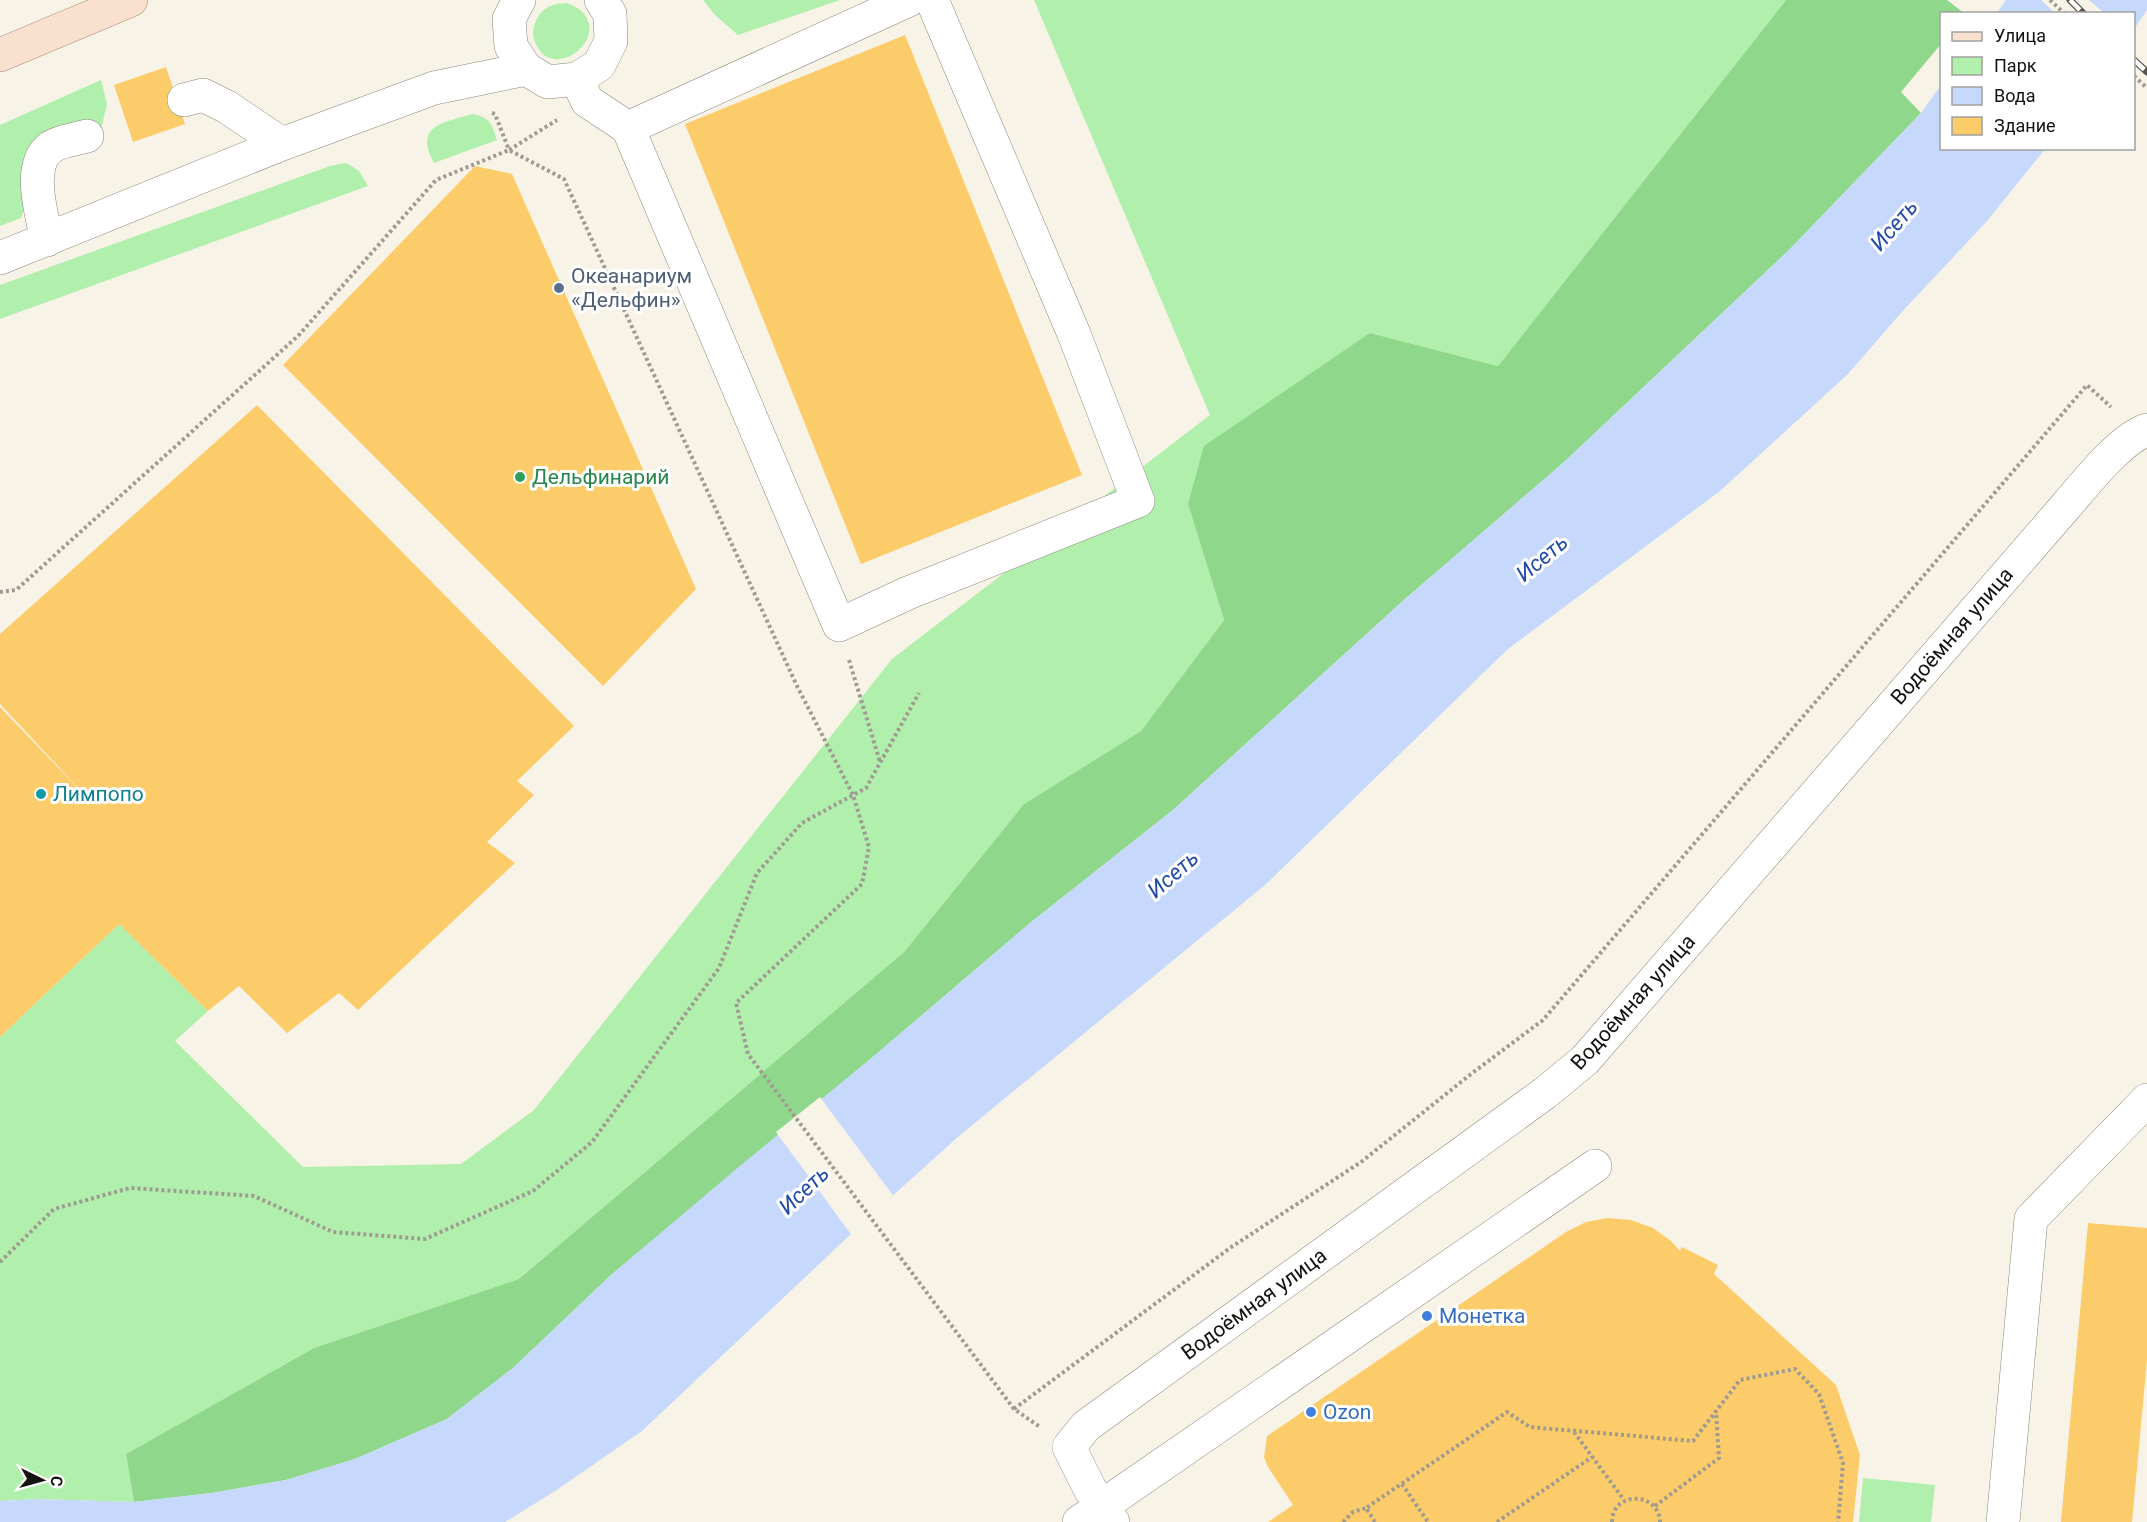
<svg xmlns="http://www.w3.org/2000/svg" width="2147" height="1522" viewBox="0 0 2147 1522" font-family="Roboto,sans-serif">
<rect width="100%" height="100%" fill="#f8f3e7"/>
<path fill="#b0efac" d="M703,0H840L738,35L715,15Z
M1034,0H1786L1498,366L1370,333L1188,504L1224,620L1141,731L1024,804L904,952L519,1279L314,1348L126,1454L134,1502L38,1499L0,1501V1037L119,924L208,1011L175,1041L303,1167L461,1164L534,1110L892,659L1210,415Z
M567,3C571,5 576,7 579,9C614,37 551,85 535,42C529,28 539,9 553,5C557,3 563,4 567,3Z
M101,80L107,104L101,129L72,127L29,194L21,218L0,226V125Z
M472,114C490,117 492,124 497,140L434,163C413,125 444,123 472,114Z
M346,163L359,171L368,186L0,319V285L330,166Z
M1863,1478L1935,1485L1931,1522H1859Z"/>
<path fill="#8fd88b" d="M1786,0H1947L1964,13L1942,14L1941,44L1901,92L1921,113L1789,250L1563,463L1405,599L1173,810L1030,923L874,1056L611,1275L513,1368L447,1419L355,1459L286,1480L212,1493L134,1502L126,1454L314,1348L519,1279L904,952L1024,804L1141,731L1224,620L1188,504L1204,446L1370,333L1498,366Z"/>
<path fill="#c6d8fb" d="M2006,0H2147V10L2134,29V14H1996Z
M1941,85L1942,148L2045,149L1987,221L1900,314L1848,374L1720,491L1508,649L1265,885L959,1136L868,1218L642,1431L555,1491L505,1522H0V1501L38,1499L134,1502L212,1493L286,1480L355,1459L447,1419L513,1368L611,1275L741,1165L874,1056L1030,923L1173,810L1405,599L1563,463L1789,250L1921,113Z"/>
<path fill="#f8f3e7" d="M2041,0H2089L2104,13H2055Z
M820,1097L895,1198L853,1237L776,1132Z"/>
<path fill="#fccc6a" d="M905,35L1082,475L861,564L685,124Z
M166,67L185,124L133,142L114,85Z
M475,166L512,174L696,589L603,686L283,365Z
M257,405L574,726L517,781L534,795L487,842L515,863L358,1010L339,993L287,1033L239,986L208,1011L119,924L0,1037V707L96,807L0,704V634Z
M1608,1218L1631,1220L1653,1228L1671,1241L1680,1251L1682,1247L1718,1265L1714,1274L1836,1385L1860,1455L1853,1522H1268L1293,1505L1268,1467L1264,1457L1267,1436L1566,1232L1586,1222Z
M2088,1223L2147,1228V1360L2132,1522H2061Z"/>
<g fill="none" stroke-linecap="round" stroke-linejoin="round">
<defs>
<path id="minor" d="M519,0L509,19L511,46L526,69L548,82L577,79L599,65L611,41L610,14L601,0
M577,79L587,101L628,128L839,625L908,593L1138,501L1074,334L932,0
M184,100L203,95L227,107L282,144
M628,128L909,0
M47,240C42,215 26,165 51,147C60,141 76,139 87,136
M0,258L282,144L434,88L526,69
M1079,1522L1595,1166
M1113,1522L1090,1489L1069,1447L1086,1426L1545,1093L1585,1060L2066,506C2085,484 2121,438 2147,430
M2003,1522L2031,1219L2147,1100"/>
<path id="major" d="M0,55L131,0"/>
</defs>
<use href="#minor" stroke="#8c877d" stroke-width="34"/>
<use href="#major" stroke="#a88b76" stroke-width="34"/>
<path stroke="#9f9b92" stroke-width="4" stroke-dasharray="3 3" stroke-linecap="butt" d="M2050,0L2065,14
M2134,76L2147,88
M492,113L495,114L509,150L557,120
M0,592L16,590L298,336L436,180L509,150L564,179L797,686L853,795L869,847L862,884L736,1003L748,1054L1014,1409L1040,1427
M849,660L880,762
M0,1262L54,1209L130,1188L254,1196L333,1232L425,1239L533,1191L592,1142L719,968L757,873L802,823L866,788L919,693
M1014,1409L1230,1248L1361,1162L1471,1074L1543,1020L2087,385L2111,407
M1574,1432L1624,1500
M1402,1484L1428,1522
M1655,1506L1719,1458L1716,1411
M1343,1522L1353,1512L1366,1508
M1375,1522L1366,1508L1507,1412L1530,1427L1693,1441L1740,1380L1795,1369L1819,1394L1843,1463L1838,1522
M1497,1522L1592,1457
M1612,1522C1612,1491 1659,1491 1660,1522"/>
<use href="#minor" stroke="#fff" stroke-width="33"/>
<use href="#major" stroke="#fae0ce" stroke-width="33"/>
<defs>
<path id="rail" d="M2070,0L2084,14
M2134,60L2147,72"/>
</defs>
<use href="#rail" stroke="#57554e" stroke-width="7"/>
<use href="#rail" stroke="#fff" stroke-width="4.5" stroke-dasharray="14" stroke-linecap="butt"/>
</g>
<circle fill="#5c6f8a" stroke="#fff" stroke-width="2" cx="559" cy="288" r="6"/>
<circle fill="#2e9e5b" stroke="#fff" stroke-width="2" cx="520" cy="477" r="6"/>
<circle fill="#0f9aa8" stroke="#fff" stroke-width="2" cx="41" cy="794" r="6"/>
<g fill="#3f7fe0" stroke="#fff" stroke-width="2">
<circle cx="1427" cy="1316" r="6"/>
<circle cx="1311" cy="1412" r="6"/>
</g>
<g text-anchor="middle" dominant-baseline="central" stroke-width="6" stroke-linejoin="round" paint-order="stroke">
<g font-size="21" fill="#4e5e75" stroke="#fff" text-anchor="start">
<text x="571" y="276">Океанариум<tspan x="571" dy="24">«Дельфин»</tspan></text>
</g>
<g font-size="21" fill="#27864d" stroke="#fff" text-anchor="start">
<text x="532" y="477">Дельфинарий</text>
</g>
<g font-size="21" fill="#15130f" stroke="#fff">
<text transform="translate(1952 636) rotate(-49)">Водоёмная улица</text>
<text transform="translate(1633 1002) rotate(-48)">Водоёмная улица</text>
<text transform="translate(1254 1304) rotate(-36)">Водоёмная улица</text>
</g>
<g font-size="21" fill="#0d838f" stroke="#fff" text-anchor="start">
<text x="53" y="794">Лимпопо</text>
</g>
<g font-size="21" fill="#366cbe" stroke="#fff" text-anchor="start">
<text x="1439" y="1316">Монетка</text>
<text x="1323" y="1412">Ozon</text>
</g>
<g font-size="22" font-style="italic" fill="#214ba9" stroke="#fff">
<text transform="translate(1894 225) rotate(-49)">Исеть</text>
<text transform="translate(1542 558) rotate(-40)">Исеть</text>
<text transform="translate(1173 874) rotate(-41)">Исеть</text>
<text transform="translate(804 1190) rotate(-43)">Исеть</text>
</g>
</g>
<rect x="1940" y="12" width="195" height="138" fill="#ffffff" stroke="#a1a19f" stroke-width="1.5"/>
<rect x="1952" y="32" width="30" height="9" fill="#fae0ce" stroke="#a1a19f" stroke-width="1.5"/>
<text x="1994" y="42" font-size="18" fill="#15130f">Улица</text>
<rect x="1952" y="57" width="30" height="18" fill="#b0efac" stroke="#a1a19f" stroke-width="1.5"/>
<text x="1994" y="72" font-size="18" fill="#15130f">Парк</text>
<rect x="1952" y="87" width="30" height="18" fill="#c6d8fb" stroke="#a1a19f" stroke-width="1.5"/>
<text x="1994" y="102" font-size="18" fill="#15130f">Вода</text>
<rect x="1952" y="117" width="30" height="18" fill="#fccc6a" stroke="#a1a19f" stroke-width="1.5"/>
<text x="1994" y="132" font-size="18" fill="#15130f">Здание</text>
<g transform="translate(42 1480) rotate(95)" stroke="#ffffff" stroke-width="4.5" paint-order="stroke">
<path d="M0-4.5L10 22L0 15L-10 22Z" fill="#15130f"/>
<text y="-9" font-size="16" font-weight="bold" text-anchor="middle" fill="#15130f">С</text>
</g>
</svg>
